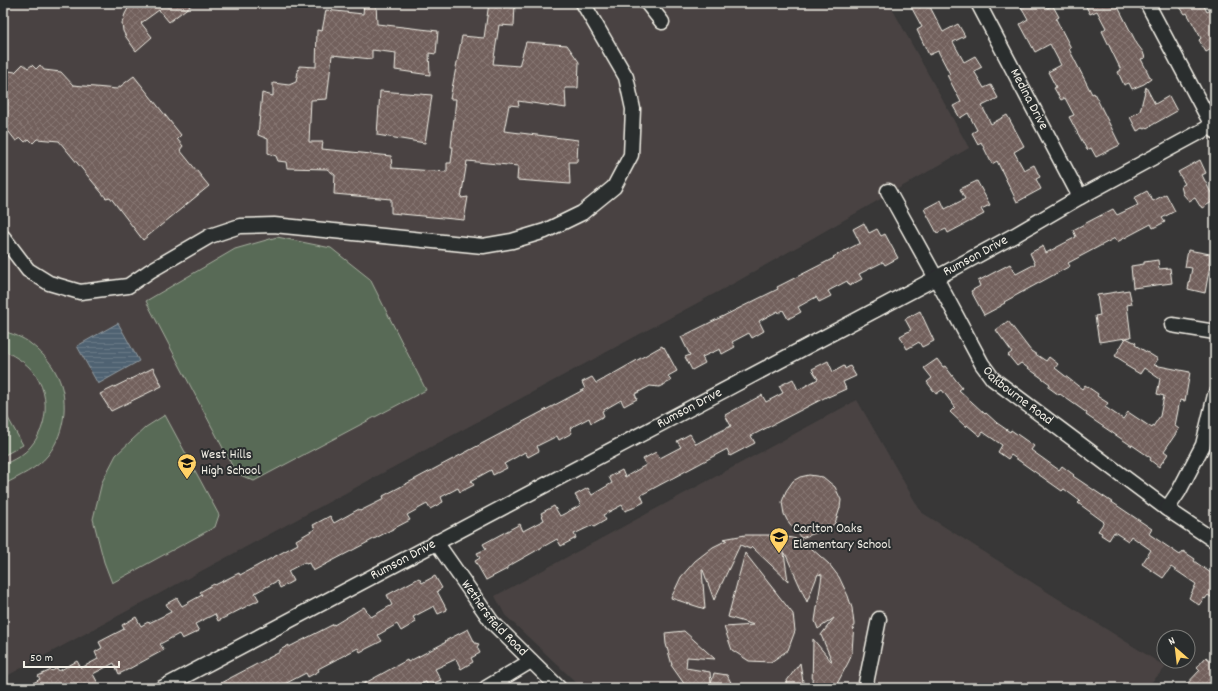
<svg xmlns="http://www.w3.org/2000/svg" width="1218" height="691" viewBox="0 0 1218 691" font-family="Dekko,sans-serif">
<defs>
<pattern id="water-rules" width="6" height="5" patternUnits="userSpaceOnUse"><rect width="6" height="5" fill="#4f6272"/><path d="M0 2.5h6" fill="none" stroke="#697986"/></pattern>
<pattern id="building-cross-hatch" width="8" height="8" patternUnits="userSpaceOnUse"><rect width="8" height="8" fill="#72605c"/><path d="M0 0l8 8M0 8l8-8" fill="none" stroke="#877773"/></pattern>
</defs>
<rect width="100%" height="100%" fill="#383737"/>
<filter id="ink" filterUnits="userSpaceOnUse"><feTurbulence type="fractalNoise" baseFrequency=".025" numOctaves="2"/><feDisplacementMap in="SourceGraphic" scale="8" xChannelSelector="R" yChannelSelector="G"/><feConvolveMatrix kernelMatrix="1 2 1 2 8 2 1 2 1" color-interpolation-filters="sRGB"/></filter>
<g filter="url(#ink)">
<path fill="#494342" d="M3,3H889L969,148L738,281L3,678Z
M857,400L921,512L1166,667L1146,688H582L505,615L495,596Z"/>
<path fill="#596b56" stroke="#a6ae9f" d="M277,237L331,248L370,279L426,390L254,481L236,473L146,301L235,249Z
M3,331C12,334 23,337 31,344C40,351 50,361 55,371C70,396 66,432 48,455C37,469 19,476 3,485V465C13,460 24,455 31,446C54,419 49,376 17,358C12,355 8,352 3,351Z
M3,409L23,445L3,456Z
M165,415L219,515L215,527L112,583L104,562L93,519L102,482L116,455L146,427Z"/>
<path fill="url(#water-rules)" stroke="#919ba1" d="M118,323L139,361L98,384L77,346Z"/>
<path fill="url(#building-cross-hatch)" stroke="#f4f1e8" d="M131,3H194L169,22L159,10L141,23L152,37L136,51L126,37L123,31L122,23L125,14Z
M364,3H376L377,24L438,31L436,54L429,53L430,75L395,70L396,53L372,50V59L332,55L327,99L311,100L309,142H323L322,149L391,156L392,168L447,172V163H451L453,147H451L456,99H450L462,36L484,38L489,3H515L514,26L499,25L493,64L519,66L526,42L567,45L579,62L578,88H565L566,108L518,101L519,106L509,105L504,131L578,140L577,162H569L570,184L517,180L518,166L467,161L461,198L468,197L464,220L391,213V199L334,194L335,175L327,169L287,168L286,162L278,161L276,156L268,153V139L258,135L262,93L273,96V83L289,85L296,82L299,66L316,67L317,30L322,31L326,10L363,14Z
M909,3H928L943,32L958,24L965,36L953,42L964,62L975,56L982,67L974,71L984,88L991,85L998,98L982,106L991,124L1007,115L1024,146L1014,152L1024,170L1034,165L1040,177L1036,179L1041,189L1017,202L997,161L992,164L981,142L978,144L972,133L977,130L968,113L960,118L953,106L961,102L947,75L950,74L938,51L929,55L917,30L922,27Z
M1019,3H1044L1047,8L1053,6L1059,17L1056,19L1071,48L1069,49L1092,94L1094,93L1120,145L1096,157L1091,148L1087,150L1069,117L1074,115L1065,98L1061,100L1054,88L1056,87L1048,72L1061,65L1050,44L1035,52L1020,24L1028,19Z
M1084,3H1116L1137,44L1143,52L1145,58L1141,59L1151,79L1144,84L1132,89L1129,83L1124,85L1118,72L1121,70L1102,31L1106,28L1097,11L1090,14Z
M1177,3H1211L1204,6L1207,12L1211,10L1215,19L1212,21L1215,27V47L1206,52L1199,40L1201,38L1187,13L1185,14Z
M23,64L28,68L32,65L36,69L40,65L44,70L61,72L73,85L117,89L134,76L181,135L177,139L183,146L180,150L209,186L143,240L110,197L106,198L59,141L37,139L33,143L29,139L25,142L21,138L16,141L9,132H3V70L15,72Z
M1146,87L1155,104L1169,96L1177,111L1145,129L1143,128L1137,131L1130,117L1140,111Z
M380,91L432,95L425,143L377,135Z
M1200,160L1206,173L1202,175L1214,199L1211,200L1212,202L1202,208L1201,206H1200L1195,198L1189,201L1183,194L1181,186L1185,184L1178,172Z
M977,181L990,205L981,209L984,214L948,233L946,229L937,233L924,209L941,200L945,209L965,199L960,189Z
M1147,191L1153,201L1166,194L1175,211L1162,218L1165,222L1153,228L1151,224L1117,242L1115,238L1068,263L1070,266L1004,302L1005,303L1001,305V306L984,315L971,291L980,286L978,281L1010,264L1016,274L1035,264L1030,253L1043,246L1046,253L1076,237L1073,230L1088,222L1113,209L1117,215L1138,205L1134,198Z
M864,223L869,233L877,229L881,236L885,234L898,258L885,265L883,262L859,274L862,279L849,286L847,281L828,291L831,296L819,302L816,297L798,307L801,312L788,319L783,310L779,313L778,311L759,321L764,331L752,338L749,333L732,342L735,347L722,354L720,349L702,357L705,363L692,370L685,357L690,355L681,337L778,289L777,287L834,258L833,257L860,243L853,229Z
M1188,250L1210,254L1209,265H1210L1205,293L1188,289L1192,268L1185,267Z
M1158,260L1159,269L1170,268L1172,283L1133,288L1131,266L1144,264V262Z
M1129,290L1132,304L1127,305L1131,337L1126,338L1136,343L1135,345L1158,359L1154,365L1190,372L1185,401L1180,400L1175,426L1179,429L1164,451L1168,454L1159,467L1150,460L1151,458L1132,445V446L1086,415L1087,413L1060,394L1059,395L1048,387L1050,384L1021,363L1017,366L1008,355L1012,352L996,330L1008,321L1031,351L1046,361L1049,357L1058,364L1055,368L1082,389L1085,385L1098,394L1097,396L1108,403L1105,407L1123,419L1128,412L1152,428L1160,416L1164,396L1157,394L1160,379L1144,368L1140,374L1125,365L1126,363L1115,356L1126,338L1099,342L1095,316L1100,315L1097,295Z
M920,311L934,341L922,347L919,342L907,349L900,336L911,330L905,319Z
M662,346L663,348L664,347L677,371L668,376L671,381L659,387L650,386L635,394L637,399L624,406L621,400L602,411L604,416L591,423L589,418L570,428L572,433L559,440L557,436L537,446L539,451L528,457L525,452L504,464L507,468L493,475L491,470L471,481L474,485L460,492L458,488L441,497L443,502L430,509L427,504L407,515L410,520L313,571L309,563L306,564L305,562L288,571L293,581L280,588L277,581L255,593L259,600L218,621L215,614L195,624L199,631L182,639L179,634L160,644L164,650L127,670L119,674L114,663L93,674L99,685L94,688H73L71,684L63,688H25L40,679L38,676L51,670L52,671L57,668L59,671L77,661L81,668L98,659L95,652L102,648L99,642L124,629L122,625L136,617L141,626L148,622L149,623L171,612L166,604L177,598L182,606L202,595L200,592L214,584L215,585L239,573L240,575L298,544L296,540L315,529L313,525L330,516L334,523L359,509L360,511L384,499L383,496L419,477L585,389L582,382L592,377L596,383H597Z
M937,359L943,367L945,366L962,388L959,390L985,414L986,413L997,423L1010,432L1011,430L1034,446L1031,450L1059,470L1062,466L1074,475L1073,476L1152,529L1149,534L1180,555L1183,551L1195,559L1194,561L1215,576V600L1208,595L1205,599L1204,598L1199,605L1189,598L1196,584L1171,567L1163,578L1142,564L1151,550L1131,536L1128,541L1114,532L1109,540L1101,535L1102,533L1098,531L1104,522L1078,503L1080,501L1064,489L1062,491L1011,455L1008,459L998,452L1002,445L983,432L980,436L967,425L966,427L950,412L955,407L942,390L936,394L927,382L932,378L924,368Z
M828,361L833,372L844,366L845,369L850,366L856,376L843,382L846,389L828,397V396L751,436L755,443L730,456L727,449L641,495L644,502L633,508L625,511L622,505L603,515L606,520L594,527L593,525L574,534L576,538L561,546L557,539L507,567V569L486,580L475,561L480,558L477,553L486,549L483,544L520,524L523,531L544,520L541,513L554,506L560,516L581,505L575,495L588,488L592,495L612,483L609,477L622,470L625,477L646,465L643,459L656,452L660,458L681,447L677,441L690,434L696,444L709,437L731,426L725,415L762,395L766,402L783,393L779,386L793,379L798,390L818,379L812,369Z
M153,368L162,386L111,411L100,394Z
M809,475L823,477L835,487L841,500L840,508L835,523L828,529L801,538L787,520L784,514L782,502L786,491L793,481L800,477Z
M745,535H777L802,540L829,564L839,577L848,596L852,608L854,624L853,637L852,652L849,661L838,682L833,688H812L813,639L831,661H832L821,635L834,618L818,629L815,621L822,575L818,574L807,602L785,553H784L788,581L752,547L750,549L740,545L714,600L703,570H702L705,609L671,598L681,577L695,561L713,547L727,540L723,539Z
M745,553L793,614L795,631L788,650L771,662L749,661L732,650L724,627L754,625L728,617Z
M435,576L442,588L437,591L447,610L438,614L434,606L413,617L416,622L401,631L397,624L378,635L382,641L360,652L358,648L318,669L319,671L308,677L306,673L277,688H211L280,652V650L289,645V647L334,624V625L364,607L371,617L392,605L387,595L419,578L422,583Z
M468,629L475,643L479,644L477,647L480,653L471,658L473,662L461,669L456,659L435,669L441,680L428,686L426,682L414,688H356L407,660L408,662L446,642L445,641Z
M684,631L715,659L687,657L686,668L710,672L711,684L714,673L727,675L734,688H688L685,685L671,665H672L666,644L665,633Z
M1206,657L1215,665V688H1183L1200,670L1197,667Z
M800,663L804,688H789L786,682Z"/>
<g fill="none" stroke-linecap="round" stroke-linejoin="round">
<defs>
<g id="minor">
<path d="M647,3L662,22"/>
<path id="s1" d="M978,3L1080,197"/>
<path d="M1147,3L1215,131"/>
<path id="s2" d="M888,191L936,278L982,364L993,379L1167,509L1215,541"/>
<path d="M3,237L28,270L49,283L80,292L128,286L150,271L210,236L240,226L274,225L483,246L512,241L545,231L582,213L614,187L631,155L633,109L626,77L583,3"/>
<path d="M1172,325L1215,332"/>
<path d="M1167,509L1179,491L1203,445L1215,395"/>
<path id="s3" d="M436,542L492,622L559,688"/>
<path id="s4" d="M162,688L936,278L1015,235L1080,197L1215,124"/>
<path d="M486,688L531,661"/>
<path d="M865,688L879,619"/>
</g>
</defs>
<use href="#minor" stroke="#f4f1e8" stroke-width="17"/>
<use href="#minor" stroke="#2a2d2e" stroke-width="14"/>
</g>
</g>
<defs>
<symbol id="school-pin" viewBox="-11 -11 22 30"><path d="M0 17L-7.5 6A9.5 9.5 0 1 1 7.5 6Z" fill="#ffd166" stroke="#2a2d2e"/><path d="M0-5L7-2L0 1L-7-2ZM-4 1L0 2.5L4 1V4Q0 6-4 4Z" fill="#111"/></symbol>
</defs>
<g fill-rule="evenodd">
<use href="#school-pin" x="176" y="452" width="22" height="30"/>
<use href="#school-pin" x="768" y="526" width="22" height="30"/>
</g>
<g text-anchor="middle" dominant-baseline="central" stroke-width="4" stroke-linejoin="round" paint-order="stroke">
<g font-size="14" fill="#f4f1e8" stroke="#2a2d2e">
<text stroke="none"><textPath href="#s1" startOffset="109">Medina Drive</textPath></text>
<text stroke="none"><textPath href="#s4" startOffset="921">Rumson Drive</textPath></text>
<text stroke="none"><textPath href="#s2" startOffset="245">Oakbourne Road</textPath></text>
<text stroke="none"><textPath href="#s4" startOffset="597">Rumson Drive</textPath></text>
<text stroke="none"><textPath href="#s4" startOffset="273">Rumson Drive</textPath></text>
<text stroke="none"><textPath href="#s3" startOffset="96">Wethersfield Road</textPath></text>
</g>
<g font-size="14" fill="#f4f1e8" stroke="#2a2d2e" text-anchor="start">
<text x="201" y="455">West Hills<tspan x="201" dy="16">High School</tspan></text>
<text x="793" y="529">Carlton Oaks<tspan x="793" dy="16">Elementary School</tspan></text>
</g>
</g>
<rect width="1218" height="691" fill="none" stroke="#2a2d2e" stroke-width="16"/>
<rect x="8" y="8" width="1202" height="675" fill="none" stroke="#f4f1e8" stroke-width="1.5" filter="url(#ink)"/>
<g transform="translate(1176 649) rotate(332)"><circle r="19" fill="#2a2d2e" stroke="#7b7b78"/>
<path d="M0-3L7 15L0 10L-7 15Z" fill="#ffd166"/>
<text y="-6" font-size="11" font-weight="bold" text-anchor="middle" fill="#f4f1e8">N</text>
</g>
<path d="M24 661v6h95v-6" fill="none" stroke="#f4f1e8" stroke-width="2"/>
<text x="30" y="661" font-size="12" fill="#f4f1e8" stroke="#2a2d2e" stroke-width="3" paint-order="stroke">50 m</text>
</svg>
